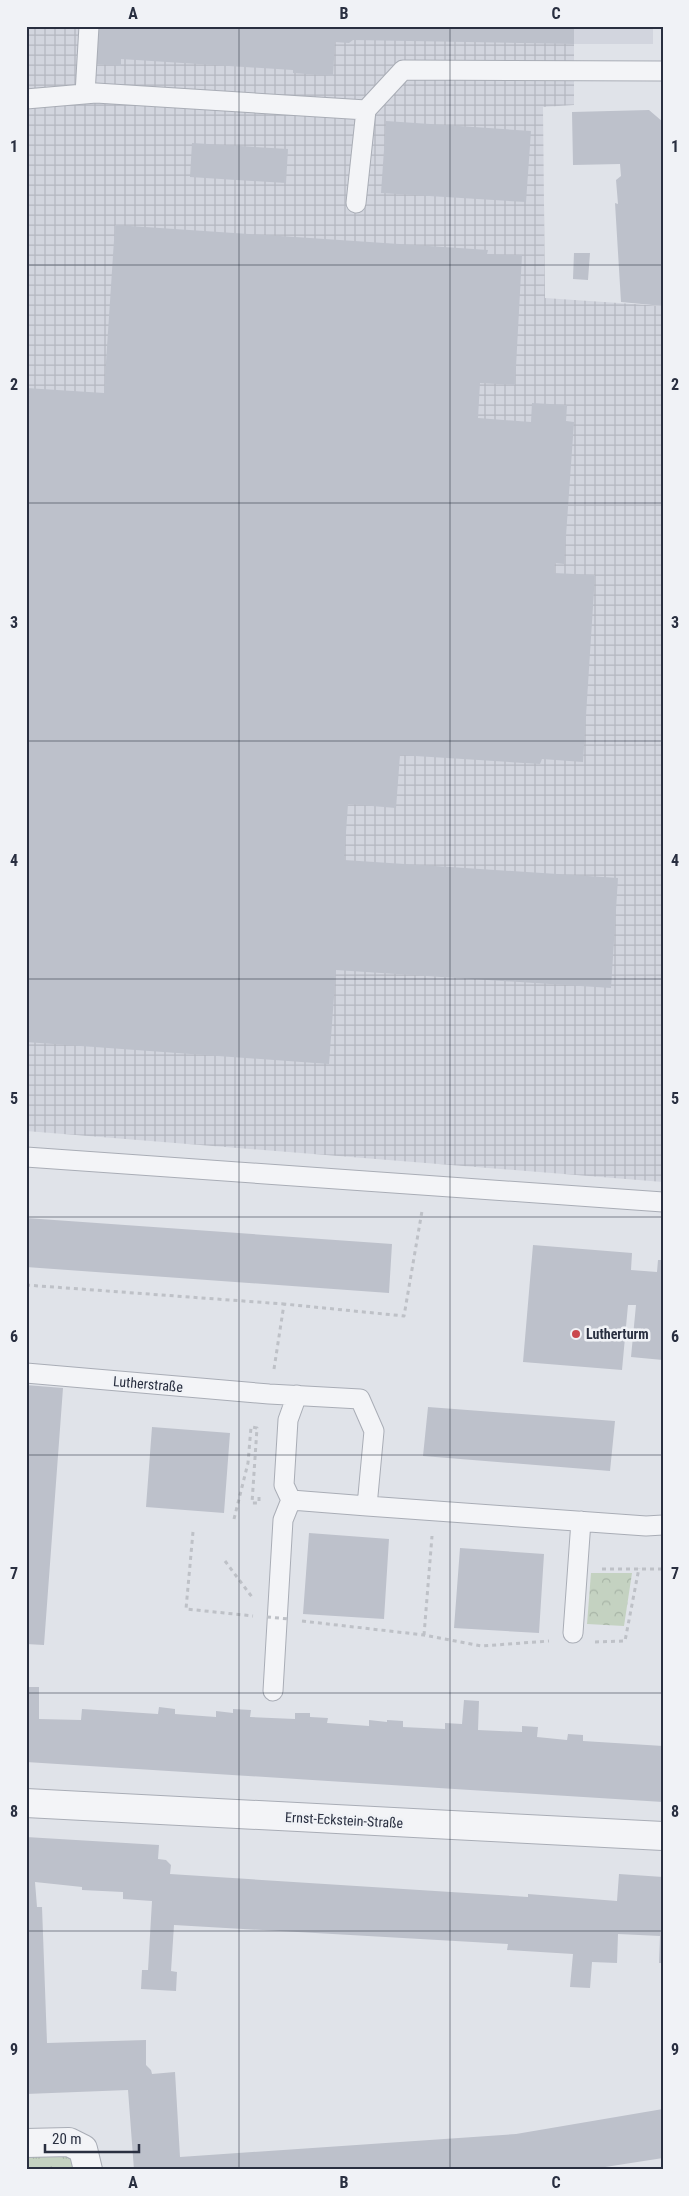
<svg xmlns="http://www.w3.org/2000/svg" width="689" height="2196" viewBox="0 0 689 2196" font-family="'Roboto Condensed',sans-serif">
<defs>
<pattern id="industrial-grid" width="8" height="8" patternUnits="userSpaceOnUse" patternTransform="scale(1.25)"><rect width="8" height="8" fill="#d2d5de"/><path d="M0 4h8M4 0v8" fill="none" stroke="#b4b7c0"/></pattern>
<pattern id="grass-tufts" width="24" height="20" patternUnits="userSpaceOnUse" patternTransform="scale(1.25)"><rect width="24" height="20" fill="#c4d2c1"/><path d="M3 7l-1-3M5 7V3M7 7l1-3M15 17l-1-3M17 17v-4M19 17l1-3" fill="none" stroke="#a8b5a7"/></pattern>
<pattern id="park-crowns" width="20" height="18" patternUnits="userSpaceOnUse" patternTransform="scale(1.25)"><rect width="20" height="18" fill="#c4d2c1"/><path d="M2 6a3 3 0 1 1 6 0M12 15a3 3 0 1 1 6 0" fill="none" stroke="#a8b5a7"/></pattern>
</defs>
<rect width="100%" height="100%" fill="#e0e3e9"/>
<path fill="#d2d5de" d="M353,26H653V44H574Z"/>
<path fill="url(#industrial-grid)" d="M26,26H353L574,44V105L543,107L545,298L663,306V1182L26,1131Z"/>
<path fill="url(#grass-tufts)" d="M26,2153L70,2154L80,2170H26Z"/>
<path fill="url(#park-crowns)" d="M591,1573H632L624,1626L587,1624Z"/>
<path fill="#bdc1cb" d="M98,26H574V44L353,40L349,43L335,42L333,76L293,73V70L121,59V66L96,64Z
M649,110L663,122V306L621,302L615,203L618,204L616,180L621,176L620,164L573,165L572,112Z
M386,121L531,131L526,202L381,193Z
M192,143L288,149L286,183L190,177Z
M115,225L488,250L487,254L522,255L515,385L480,383L478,418L531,422L532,403L567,405L566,421L574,422L564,564L555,563L554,573L595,575L583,762L542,759L540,764L400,755L396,808L348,804L344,860L618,878L611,988L336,970L329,1064L26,1042V388L104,393Z
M574,253H590L588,280L573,279Z
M26,1218L392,1244L389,1293L26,1267Z
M533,1245L632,1253L631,1270L657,1272L658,1260H663V1360L631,1357L636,1305H628L622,1370L523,1362Z
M26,1385L63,1388L44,1645L26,1644Z
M428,1407L615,1421L610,1471L423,1456Z
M152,1427L230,1433L224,1513L146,1507Z
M309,1533L389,1539L384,1619L303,1614Z
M460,1548L544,1554L539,1633L454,1628Z
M26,1687H39V1719L81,1720L82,1709L158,1714L159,1707L175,1709V1714L216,1717V1711L233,1713V1709L251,1710L250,1717L295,1719V1713H310V1717L328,1718L327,1723L369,1726V1720L387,1722V1720L403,1721V1727L445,1729V1723L462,1724L464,1700L479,1701L478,1730L522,1732V1726L538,1727L537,1737L567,1740L568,1734L583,1735V1741L663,1746V1802L26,1762Z
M26,1837L159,1845L158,1859L166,1860L171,1865L170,1874L528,1897V1894L617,1901L619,1874L663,1877V1963H659L660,1936L618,1934L617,1963L592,1962L590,1988L570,1987L573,1954L507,1950L508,1944L174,1925L171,1971L177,1972L176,1991L141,1989L142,1970H148L152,1901L123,1899V1892L82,1890V1887L35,1882L37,1907H42L47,2043L146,2040V2065L151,2070L152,2074L175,2072L180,2157L516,2134L663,2109V2158L586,2170H134L128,2090L26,2094Z"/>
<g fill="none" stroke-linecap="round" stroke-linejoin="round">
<defs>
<path id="lane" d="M85,94L89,26
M26,99L96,93L366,110
M356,203L366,110L403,70L663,71
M26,1157L663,1202
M26,1373L269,1394L360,1399L374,1431L367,1506L291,1500L284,1485L288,1420L297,1395
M367,1506L646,1526L663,1525
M573,1633L581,1521
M273,1691L283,1520L291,1500"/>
<path id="street" d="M26,1803L663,1836
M26,2143L69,2142L83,2149L88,2170"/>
</defs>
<use href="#lane" stroke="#a9adb6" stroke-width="21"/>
<use href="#street" stroke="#a9adb6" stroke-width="30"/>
<path stroke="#bec1c7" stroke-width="3" stroke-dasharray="4 4" stroke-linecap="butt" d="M26,1285L284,1304
M274,1369L284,1304L404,1316L422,1211
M234,1519L248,1463L251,1427L257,1428L252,1503H259V1497
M193,1532L186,1609L253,1616
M225,1561L252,1597
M602,1569H663
M302,1621L424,1635L482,1646L549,1641
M424,1635L432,1536
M595,1642L625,1641L639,1568"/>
<use href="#lane" stroke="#f3f4f7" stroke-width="19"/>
<use href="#street" stroke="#f3f4f7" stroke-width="28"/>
<path stroke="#bec1c7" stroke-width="3" stroke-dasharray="4 4" stroke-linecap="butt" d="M267,1617L289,1619"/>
</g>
<path fill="none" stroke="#292f40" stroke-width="1" stroke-opacity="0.55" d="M239,26V2170M450,26V2170M26,265H663M26,503H663M26,741H663M26,979H663M26,1217H663M26,1455H663M26,1693H663M26,1931H663"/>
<circle fill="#ca484e" stroke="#f0f2f6" stroke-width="2" cx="576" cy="1334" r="5"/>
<g text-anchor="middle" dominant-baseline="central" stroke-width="5" stroke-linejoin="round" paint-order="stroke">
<g font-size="14" font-weight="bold" fill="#292f40" stroke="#f0f2f6" text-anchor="start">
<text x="586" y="1334">Lutherturm</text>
</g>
<g font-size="14" fill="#292f40" stroke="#f0f2f6">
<text transform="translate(148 1384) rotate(5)">Lutherstraße</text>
<text transform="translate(344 1820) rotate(3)">Ernst-Eckstein-Straße</text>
</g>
</g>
<rect width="689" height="2196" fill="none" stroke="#f0f2f6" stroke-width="55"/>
<path d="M45 2144v8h94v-8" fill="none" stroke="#292f40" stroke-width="2.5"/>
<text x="52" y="2144" font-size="15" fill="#292f40" stroke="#f0f2f6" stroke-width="4" paint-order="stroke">20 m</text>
<rect x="28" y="28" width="634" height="2140" fill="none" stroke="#292f40" stroke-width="2"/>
<g font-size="16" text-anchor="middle" font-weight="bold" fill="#292f40">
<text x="133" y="19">A</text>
<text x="344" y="19">B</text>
<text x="556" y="19">C</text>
<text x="14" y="152">1</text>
<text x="675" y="152">1</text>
<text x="14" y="390">2</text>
<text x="675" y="390">2</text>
<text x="14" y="628">3</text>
<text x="675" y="628">3</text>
<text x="14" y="866">4</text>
<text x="675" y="866">4</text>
<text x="14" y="1104">5</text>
<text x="675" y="1104">5</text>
<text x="14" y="1342">6</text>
<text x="675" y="1342">6</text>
<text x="14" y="1579">7</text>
<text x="675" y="1579">7</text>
<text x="14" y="1817">8</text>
<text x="675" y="1817">8</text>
<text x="14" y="2055">9</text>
<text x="675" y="2055">9</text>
<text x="133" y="2188">A</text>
<text x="344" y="2188">B</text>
<text x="556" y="2188">C</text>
</g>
</svg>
